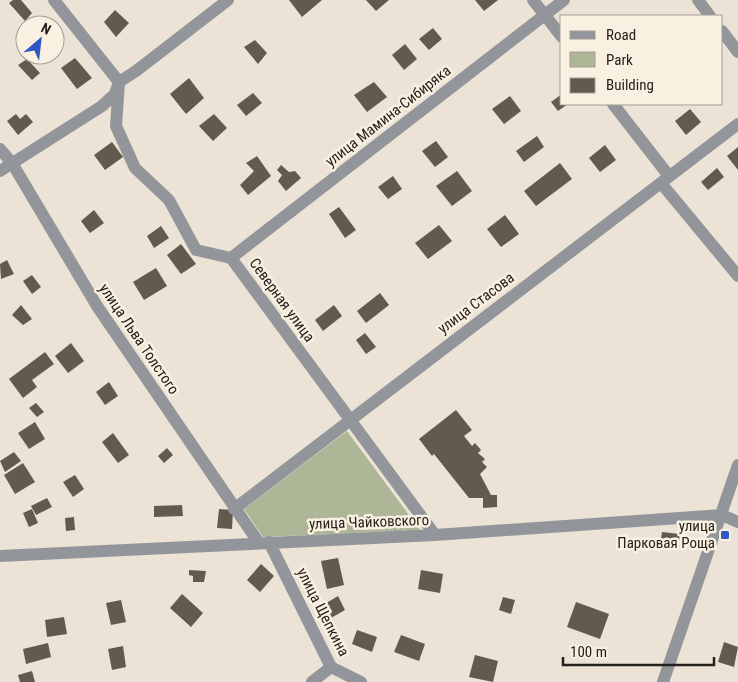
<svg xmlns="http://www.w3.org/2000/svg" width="738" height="682" viewBox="0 0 738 682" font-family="'Roboto Condensed',sans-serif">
<rect width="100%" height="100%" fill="#ece2d5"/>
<path fill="#aeb698" d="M347,431L420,530L263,537L244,509Z"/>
<path fill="#625a4f" d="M13,0H21L32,13L25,21L9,3Z
M289,0H322L302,17Z
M366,0H389L376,11Z
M475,0H498L484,11Z
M115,10L129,23L116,37L104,22Z
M433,28L442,39L429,50L419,39Z
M255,40L267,53L258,64L244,47Z
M405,44L417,59L404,70L392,55Z
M75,58L92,78L77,89L61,68Z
M27,59L40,73L32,80L18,65Z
M189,78L204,98L186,114L170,94Z
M374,82L387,97L367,112L354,95Z
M253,93L262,103L246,116L237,105Z
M562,94V104H568L558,111L551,102Z
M510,96L521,111L504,124L492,109Z
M690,109L701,122L686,135L675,121Z
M16,114L20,119L26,114L33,122L18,135L7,121Z
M214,114L227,128L213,141L199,126Z
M537,136L544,147L524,162L516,151Z
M436,141L448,157L435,167L422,151Z
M112,142L123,157L105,170L94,155Z
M605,145L616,160L600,172L589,158Z
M738,147V170L727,156Z
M257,156L271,176L248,195L240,185L254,171L246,163Z
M560,163L572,179L536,206L524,191Z
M281,165L289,172L295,171L301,178L286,191L278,181L282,175L277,170Z
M717,168L724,177L708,190L701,182Z
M457,171L472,191L452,206L436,186Z
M393,176L402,189L388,199L378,187Z
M339,207L356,230L345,238L329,214Z
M94,210L104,223L90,233L81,221Z
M505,215L519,234L501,247L487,229Z
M439,225L452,241L428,259L415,243Z
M161,226L169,238L154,248L147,236Z
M181,244L196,264L181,274L167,255Z
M7,260L14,274L1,279L0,264Z
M156,268L167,286L144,300L133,282Z
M32,275L41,287L32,294L23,281Z
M380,293L389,305L366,323L357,311Z
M21,305L32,319L23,325L12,315Z
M334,305L342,316L323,331L315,320Z
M365,333L376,347L366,354L356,340Z
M71,343L84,361L68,373L55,356Z
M45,352L54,364L32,380L37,387L23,398L9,379Z
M109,382L118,396L105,405L96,392Z
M36,403L44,412L37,417L29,408Z
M456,410L472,430L464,436L472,446L475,443L481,450L478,453L485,459L482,462L487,467L480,474L491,495H497V507L483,508V498H469L434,454L432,456L419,439Z
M35,422L45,439L29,449L18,433Z
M113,433L129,455L118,463L102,442Z
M167,448L173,455L164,463L158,456Z
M14,452L21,461L5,472L0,461Z
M23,463L35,482L15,494L4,475Z
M75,475L84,489L73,497L63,482Z
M47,498L52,507L36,515L31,506Z
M182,505L183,516L154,517V506Z
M32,509L38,523L29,527L23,513Z
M219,509L233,510L232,529L217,528Z
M74,517L75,530L66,531L65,518Z
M662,532L680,534L678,548L660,546Z
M338,558L344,585L327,589L321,561Z
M261,564L274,576L260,592L247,580Z
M189,570L206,571L204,582H193V576L189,575Z
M421,570L443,574L440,593L418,589Z
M182,594L203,613L191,627L170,608Z
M338,596L345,610L331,618L323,605Z
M503,597L515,600L511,614L499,610Z
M121,600L126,622L111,625L106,603Z
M576,602L609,614L600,639L567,627Z
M64,617L67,634L47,637L45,620Z
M357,630L377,637L372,652L352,644Z
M401,635L425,644L419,661L394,652Z
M724,642L738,647L734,667L718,662Z
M48,643L51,657L26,664L23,649Z
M123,646L126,667L112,670L108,649Z
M475,655L498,661L493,682L469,677Z
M32,671L35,682H20L18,675Z"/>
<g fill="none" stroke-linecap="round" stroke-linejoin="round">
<path stroke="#92969b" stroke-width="12" d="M54,0L119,82L116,126L135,168L169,200L196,250L231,258L435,535
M533,0L562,37
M698,0L710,16
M722,31L738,52
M613,104L669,176
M0,149L12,163L97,306L259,543
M0,171L102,106L115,94L119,82L136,71L228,0
M661,183L738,276
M231,258L564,0
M234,509L738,124
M269,542L331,667L361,682
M0,556L435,535L722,515L738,522
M312,682L331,667
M663,682L738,465"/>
</g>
<rect fill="#2f57c6" stroke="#f9f0e2" stroke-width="2" x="720" y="530" width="10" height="10" rx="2.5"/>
<g text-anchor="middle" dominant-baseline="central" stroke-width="5" stroke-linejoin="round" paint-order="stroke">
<g font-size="15" fill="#25211c" stroke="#f9f0e2">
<text transform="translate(388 116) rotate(-38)">улица Мамина-Сибиряка</text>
<text transform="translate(282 300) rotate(54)">Северная улица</text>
<text transform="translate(476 303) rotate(-37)">улица Стасова</text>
<text transform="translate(139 339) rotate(56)">улица Льва Толстого</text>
<text transform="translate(369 522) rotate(-2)">улица Чайковского</text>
<text transform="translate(323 612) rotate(63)">улица Щепкина</text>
</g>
<g font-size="15" fill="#25211c" stroke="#f9f0e2" text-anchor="end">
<text x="715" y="526">улица<tspan x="715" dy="17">Парковая Роща</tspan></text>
</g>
</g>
<rect x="560" y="15" width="162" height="90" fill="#f9f0e2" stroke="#a49d93"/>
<rect x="570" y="31" width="25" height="8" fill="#92969b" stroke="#a49d93"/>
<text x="606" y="40" font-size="15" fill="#25211c">Road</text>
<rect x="570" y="52" width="25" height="15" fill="#aeb698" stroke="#a49d93"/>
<text x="606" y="65" font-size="15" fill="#25211c">Park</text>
<rect x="570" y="78" width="25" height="15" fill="#625a4f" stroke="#a49d93"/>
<text x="606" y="90" font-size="15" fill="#25211c">Building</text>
<g transform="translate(40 40) rotate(28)"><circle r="24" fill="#f9f0e2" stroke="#a49d93"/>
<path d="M0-4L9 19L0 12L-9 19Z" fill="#2f57c6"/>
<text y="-8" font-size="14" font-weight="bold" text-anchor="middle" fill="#25211c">N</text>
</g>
<path d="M563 657v8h151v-8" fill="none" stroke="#25211c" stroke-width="2.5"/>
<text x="570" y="657" font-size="15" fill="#25211c" stroke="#f9f0e2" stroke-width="4" paint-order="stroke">100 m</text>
</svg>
